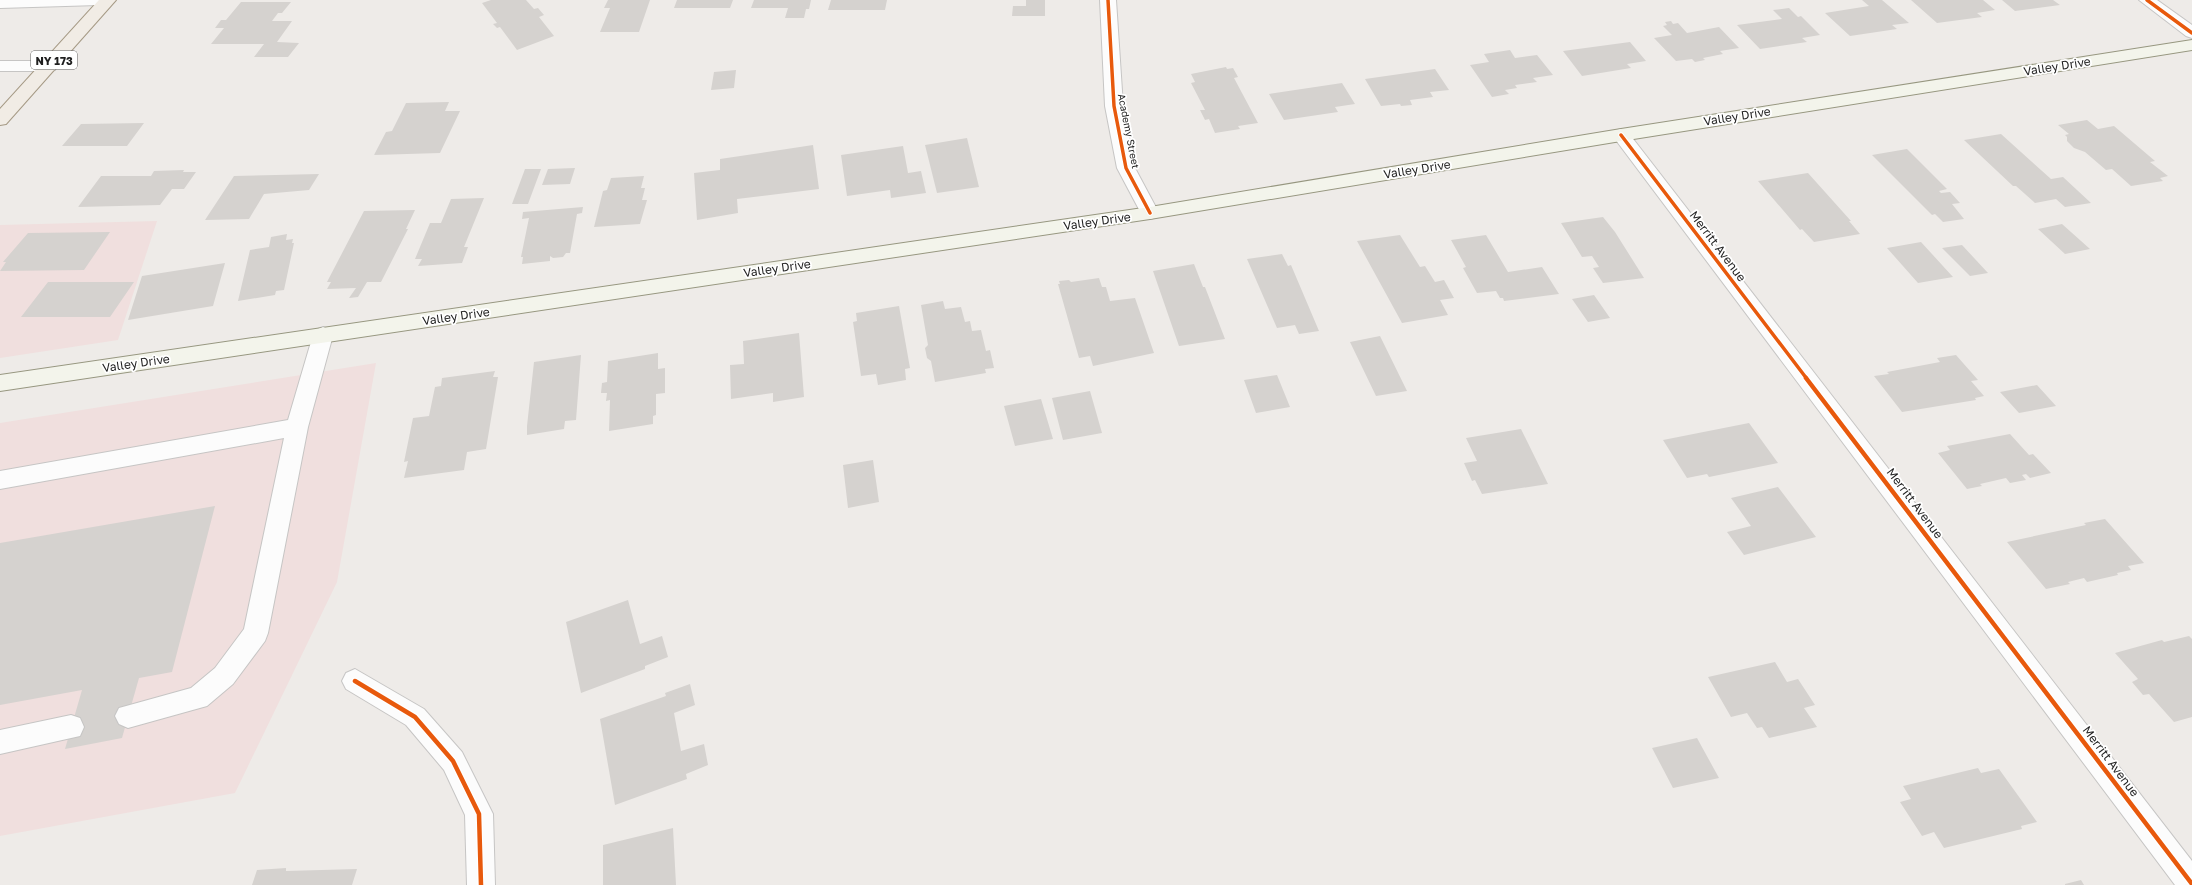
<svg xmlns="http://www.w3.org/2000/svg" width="2192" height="885" viewBox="0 0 2192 885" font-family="'Golos Text',sans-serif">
<rect width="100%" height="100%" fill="#eeebe8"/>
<path fill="#f0dfde" d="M157,221L118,340L0,358V225Z
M376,363L337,582L235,793L0,836V423Z"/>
<path fill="#d5d2cf" d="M491,0H526L534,9L538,8L544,15L539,17L554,36L517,50L500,27L497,28L493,24L497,23L482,3Z
M608,0H650L639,32H600L610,8H604Z
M677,0H733L730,8H674Z
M754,0H811L809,9H806L804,18H785L788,8H751Z
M831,0H887L885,10H828Z
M1026,0H1045V16H1012L1013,6H1026Z
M1862,0H1882L1909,23L1892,25L1897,29L1850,36L1825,13L1869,6Z
M1911,0H1983L1995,10L1977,13L1982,17L1937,23Z
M2002,0H2053L2060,5L2015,11Z
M241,2H291L282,13H278L272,21H292L277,42L299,43L288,57H254L264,44H211L224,28H215L221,20H226Z
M1789,8L1798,17L1801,16L1820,35L1802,38L1807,42L1760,49L1737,25L1782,19L1773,10Z
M1671,21L1673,24L1678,23L1687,33L1719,27L1739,48L1720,51L1723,54L1703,58L1705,60L1695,62L1692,59L1676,61L1654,38L1672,35L1663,26L1667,25L1665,22Z
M1630,42L1646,61L1627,64L1631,68L1582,76L1563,51Z
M1510,50L1515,58L1537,55L1553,75L1533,78L1537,82L1515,85L1517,88L1505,90L1509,94L1492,97L1470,65L1489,62L1484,54Z
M1226,67L1227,69L1233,68L1238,77L1234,78L1258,123L1238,126L1240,129L1215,133L1209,119L1205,120L1200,110H1205L1191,83L1195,82L1191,74Z
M1435,69L1449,90L1430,92L1433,97L1410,100L1412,105L1401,106L1400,104L1381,106L1365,79Z
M736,70L734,88L711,90L714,72Z
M1342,83L1355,104L1335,107L1338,112L1284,120L1269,94Z
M449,102L445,111H460L440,153L374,155L386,132L392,131L406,103Z
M2087,120L2098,129L2114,126L2155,161L2150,162L2168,176L2160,178L2163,181L2131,186L2112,169L2106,170L2085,152L2074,148L2067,141V137L2065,135L2069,134L2058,125Z
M144,123L127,146H62L81,124Z
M2001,134L2051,179L2063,177L2091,203L2065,207L2056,199L2035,203L2016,186H2013L1964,140Z
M967,138L979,187L937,193L925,145Z
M813,145L819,189L737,199L738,213L697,220L694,173L720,170V159Z
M903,146L908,173L921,171L926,193L891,198L890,190L847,196L841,155Z
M1907,149L1947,189L1939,191L1941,193L1950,192L1960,203L1952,204L1964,219L1943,222L1935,214L1932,215L1872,155Z
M575,168L570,184L542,185L548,169Z
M525,169H541L528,204H512Z
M184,170L183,172H196L184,189H172L160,205L78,207L101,176H151L154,171Z
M1808,173L1851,221H1849L1860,234L1814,242L1802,229L1800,230L1758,181Z
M319,174L309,190L264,194L249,219L205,220L234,176Z
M644,176L641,188H645L642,200H647L640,224L594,227L603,191L607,190L611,178Z
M484,198L464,247H468L462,263L418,266L422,259H415L430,223H441L451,199Z
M583,207L582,213L577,214L570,253H566L563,257L553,258L550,256V261L522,264L523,257H521L529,218L522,219L523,212Z
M415,210L406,229H408L381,282H367L358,297L349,298L356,288L327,289L331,282H327L364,211Z
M1603,217L1615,232L1644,278L1603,283L1593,268L1599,267L1592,256L1582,257L1561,223Z
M2062,224L2090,249L2065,254L2038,229Z
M110,232L84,270L0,271L6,262H3L28,233Z
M287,234L286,240L293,239L292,243H294L284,290L276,291L275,295L238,301L250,250L269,247L271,237Z
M1400,235L1420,267L1425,266L1435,282L1444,280L1454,298L1440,300L1448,315L1402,323L1357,241Z
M1486,235L1508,272L1542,267L1559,294L1504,301L1503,298H1500L1496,291L1477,293L1463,268L1466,267L1451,240Z
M1921,242L1953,277L1918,283L1887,248Z
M1962,245L1988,273L1970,276L1942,248Z
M1282,254L1288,266L1291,265L1319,331L1299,334L1295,325L1277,328L1247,259Z
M225,263L213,306L128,320L142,276Z
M1194,264L1203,287H1205L1225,339L1179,346L1153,271Z
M1099,278L1102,287H1106L1110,301L1135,298L1154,353L1093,366L1090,356L1079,358L1058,284H1060L1059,281L1069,280L1071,282Z
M48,282H134L110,317H21Z
M1594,295L1610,318L1588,322L1572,299Z
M943,301L945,309L961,307L965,322L970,321L972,331L981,330L986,351L990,350L994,368L985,369L986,373L935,382L931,361L927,358L925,348L928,345L921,305Z
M899,306L910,368L905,369L906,380L878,385L876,374L861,376L853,322L857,321L856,313Z
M799,333L804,397L773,402V393L731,399L730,365L744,364L743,341Z
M1380,336L1407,391L1376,396L1350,342Z
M658,353V369L665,368V393L656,394V415L653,416V424L609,431L610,400L606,401L607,393H601L602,383L607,382L608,361Z
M581,355L576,420L565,421L564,429L527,435V426L534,362Z
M1956,355L1978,380L1971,381L1984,396L1975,398L1976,400L1902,412L1874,376L1889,374L1887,372L1940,362L1937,358Z
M495,371L493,377H498L486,449L467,452L464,470L404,478L408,461L404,462L413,418L429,416L435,387L441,386L442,378Z
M1277,375L1290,407L1256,413L1244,380Z
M2037,385L2056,406L2019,413L2000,392Z
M1090,391L1102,433L1063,440L1052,398Z
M1041,399L1053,439L1015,446L1004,406Z
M1749,423L1778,463L1709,477L1707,474L1687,478L1663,440Z
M1521,429L1548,484L1482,494L1475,480L1472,481L1464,463L1477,461L1466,438Z
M2010,434L2029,455L2033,454L2051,473L2030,478L2026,474L2022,475L2026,480L2010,483L2006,478L1980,484L1982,486L1967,489L1938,453L1950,450L1947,446Z
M873,460L879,502L848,508L843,465Z
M1778,487L1816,537L1744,555L1727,532L1751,526L1731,498Z
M215,506L172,672L139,678L122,738L65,749L82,690L0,705V543Z
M2105,519L2144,563L2128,566L2131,570L2117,573L2118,575L2087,582L2084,578L2068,582L2070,584L2046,589L2007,542L2086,525L2084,523Z
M628,600L640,644L662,636L668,657L645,666V669L581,693L566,622Z
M2189,636L2192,639V717L2174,722L2149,694L2143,695L2132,682L2138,679L2115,653L2162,640L2164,642Z
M1775,662L1787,682L1798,679L1815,705L1804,708L1817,727L1769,738L1762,727L1757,728L1747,713L1731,717L1708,677Z
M690,684L695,705L674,713L681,751L704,744L708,765L686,774L687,779L615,805L600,719L666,696L665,693Z
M1697,738L1719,778L1673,788L1652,748Z
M1978,768L1981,773L1999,769L2037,822L2021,826L2022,829L1944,848L1934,832L1922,836L1900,802L1911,799L1903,786Z
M673,828L676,885H603V845Z
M286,868V871L357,869L352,885H252L257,870Z
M2081,880L2084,885H2065V884Z"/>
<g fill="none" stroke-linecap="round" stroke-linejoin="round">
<defs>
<path id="service" d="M0,0H106L104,3L98,5L0,8Z
M0,61H49L55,62L57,66L55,70L49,71H0Z
M323,327L330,330L333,335L308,427L268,633L265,641L233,684L207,706L128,728L119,724L115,716L119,708L191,688L215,668L244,629L284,438L0,489V471L288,420L313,335L316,330Z
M71,715L80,718L84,727L80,736L0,754V730Z"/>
<path id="minor" d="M1100,0H1116L1123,106L1135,168L1159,213L1157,217L1150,219L1143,217L1117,168L1105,106Z
M2139,0H2157L2192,25V38L2186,36Z
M1621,129L1627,131L2192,861V885H2175L1615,139L1612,135L1615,131Z
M355,669L424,709L462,752L493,814L495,885H467L465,815L444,770L406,725L346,689L342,681L346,673Z"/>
<path id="secondary" d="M2192,40V50L1621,141L1150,219L0,391V375L1150,207L1621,129Z"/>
<path id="primary" d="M99,0H116L6,124L0,125V109Z"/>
</defs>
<use href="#service" stroke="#c6c5c4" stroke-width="2"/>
<use href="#minor" stroke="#c6c5c4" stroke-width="2"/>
<use href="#secondary" stroke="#979780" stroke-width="2"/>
<use href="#primary" stroke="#a59984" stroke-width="2"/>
<use href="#service" fill="#fcfcfc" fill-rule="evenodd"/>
<use href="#minor" fill="#fcfcfc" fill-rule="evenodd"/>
<use href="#secondary" fill="#f3f4eb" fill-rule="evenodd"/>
<use href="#primary" fill="#f1ece5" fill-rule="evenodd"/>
<defs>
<path id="cycleway-far1" d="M1108,0L1114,106L1126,168L1150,213
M2147,0L2192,33
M1621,135L1807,379"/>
<path id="cycleway" d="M1806,378L2192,884
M355,681L415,717L453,761L479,814L481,885"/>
</defs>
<use href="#cycleway-far1" stroke="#fff" stroke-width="5.5"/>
<use href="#cycleway" stroke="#fff" stroke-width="7"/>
<use href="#cycleway-far1" stroke="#e8590c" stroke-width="3.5"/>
<use href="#cycleway" stroke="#e8590c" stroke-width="4.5"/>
</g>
<g text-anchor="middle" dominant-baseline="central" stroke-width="3.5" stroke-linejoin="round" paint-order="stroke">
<g font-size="10" fill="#1f1f1f" stroke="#fff">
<text transform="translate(1129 131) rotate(79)">Academy Street</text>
</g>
<rect fill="#fff" stroke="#626262" stroke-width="1" x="31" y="51" width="46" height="18" rx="3"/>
<g font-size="11" font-weight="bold" fill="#1f1f1f">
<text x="54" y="60">NY 173</text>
</g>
<g font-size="12" fill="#1f1f1f" stroke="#fff">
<text transform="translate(2057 66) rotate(-9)">Valley Drive</text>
<text transform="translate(1737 116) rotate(-9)">Valley Drive</text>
<text transform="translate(1417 169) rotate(-9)">Valley Drive</text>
<text transform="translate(1097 221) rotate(-8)">Valley Drive</text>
<text transform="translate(1718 246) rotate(53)">Merritt Avenue</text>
<text transform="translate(777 268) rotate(-8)">Valley Drive</text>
<text transform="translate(456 316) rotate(-8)">Valley Drive</text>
<text transform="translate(136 363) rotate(-8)">Valley Drive</text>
<text transform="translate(1915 503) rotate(53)">Merritt Avenue</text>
<text transform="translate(2111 761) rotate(53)">Merritt Avenue</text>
</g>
</g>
</svg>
